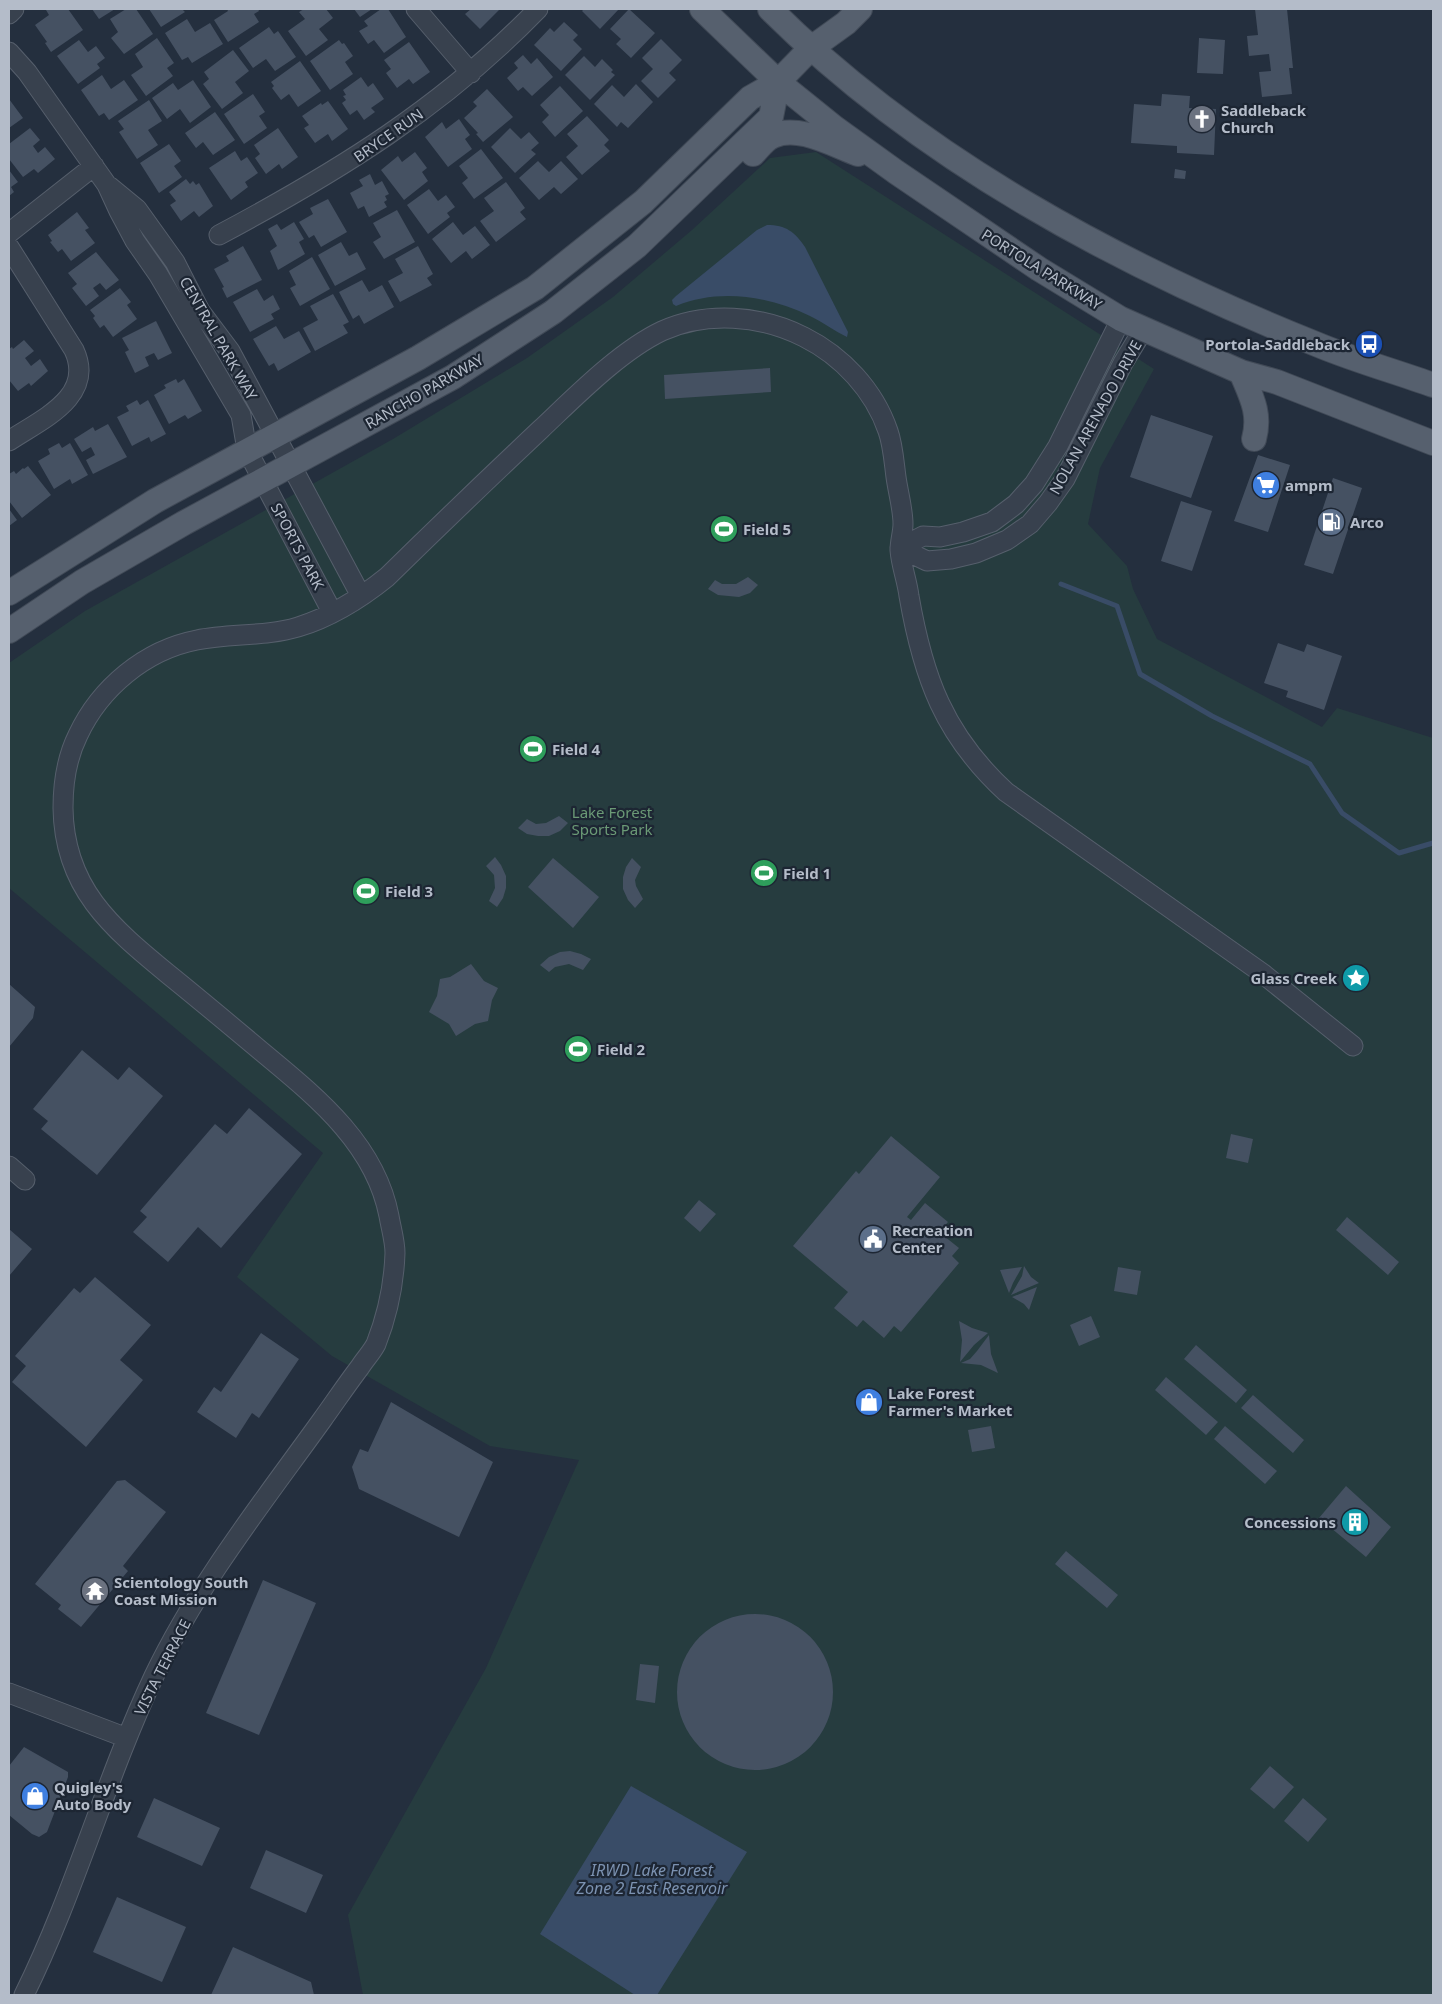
<svg xmlns="http://www.w3.org/2000/svg" width="1442" height="2004" viewBox="0 0 1442 2004" font-family="'Noto Sans',sans-serif">
<rect width="100%" height="100%" fill="#242f3e"/>
<path fill="#263c3f" d="M816,152L1154,369L1100,468L1088,524L1127,566L1133,589L1157,639L1322,727L1337,708L1433,738V1995H363L348,1915L486,1668L579,1460L490,1446L332,1356L237,1277L323,1153L9,888V663L85,611L393,439L527,358L613,297L692,230L770,158Z"/>
<path fill="#394c67" d="M767,225C786,225 795,232 805,247L848,332L847,337C834,331 823,322 810,316C769,296 719,288 676,306L673,304L672,300L676,296L757,230Z
M631,1786L747,1852L657,1995H635L540,1934Z"/>
<g fill="none" stroke-linecap="round" stroke-linejoin="round">
<path stroke="#394c67" stroke-width="5" d="M1061,584L1117,606L1140,674L1212,716L1310,764L1342,813L1399,853L1433,843"/>
</g>
<path fill="#455162" d="M48,9H68L83,30L51,52L45,43L47,42L35,25L49,15L46,10Z
M92,9H115L99,19Z
M126,9H136L153,34L124,54L111,38L118,32L110,19Z
M149,9H182L185,12L161,27Z
M227,9H258L259,11L254,14L259,22L228,42L214,20L228,11Z
M304,9H326L333,18L319,29L328,40L306,56L288,31L305,19L299,12Z
M354,9H372L360,17Z
M381,9H388L406,37L384,53L374,40L368,44L359,31L368,26L364,21Z
M471,9H500L480,29L465,14Z
M584,9H619L600,29L582,11Z
M629,9L655,33L631,58L616,44L621,39L610,29Z
M1255,9H1287L1293,68H1289L1292,94L1262,97L1259,72L1271,71L1269,54L1249,56L1247,36L1258,35Z
M187,19L195,32L210,23L223,44L192,63L188,57L182,60L165,33Z
M564,22L578,35L573,40L582,49L561,71L534,45L550,28L554,32Z
M269,27L274,34L278,31L296,57L275,71L266,59L253,68L239,48Z
M157,38L174,63L167,68L173,76L146,96L131,75L143,67L135,54Z
M1199,38L1225,40L1223,74L1197,73Z
M661,39L682,60L669,73L676,80L658,98L641,81L653,69L642,58Z
M79,40L88,52L96,46L105,58L97,64L100,68L78,84L57,56Z
M339,40L342,44L344,43L353,56L345,62L353,74L330,90L310,61Z
M409,42L430,72L413,84L409,79L397,88L386,73L391,69L384,60Z
M233,50L249,71L235,82L243,93L222,109L203,84L209,79L204,72Z
M523,55L531,64L537,58L553,77L532,96L523,87L518,91L507,78L518,68L514,63Z
M584,56L595,67L602,59L613,70L611,72L615,75L590,100L565,75Z
M300,61L321,91L298,107L289,94L281,100L272,88L274,86L271,82Z
M102,75L111,89L124,80L138,100L109,120L104,113L99,116L81,90Z
M361,77L368,87L373,83L384,99L371,108L375,112L364,120L357,110L350,115L342,103L346,100L343,96L346,95L343,90Z
M193,80L211,107L190,123L180,109L167,119L152,98L173,83L178,90Z
M636,84L653,102L628,128L621,122L617,127L594,104L612,85L624,97Z
M560,86L583,111L555,137L542,122L549,115L540,105Z
M487,89L513,117L483,142L476,134L478,133L464,118L477,106L473,102Z
M253,94L265,112L259,116L267,128L244,144L224,114Z
M1162,94L1190,96L1189,108L1216,109L1214,155L1177,153V146L1131,143L1134,104L1161,106Z
M9,99L23,118L9,128Z
M149,100L162,121L148,130L158,145L137,159L119,132L124,129L118,121Z
M328,101L348,129L332,141L328,134L315,143L304,128L309,125L302,116L321,103L322,105Z
M215,112L235,140L213,155L203,142L196,148L185,133Z
M587,116L609,140L604,145L610,151L582,175L566,157L578,146L567,134Z
M459,119L470,135L465,139L472,149L448,167L425,137L442,122L446,129Z
M30,128L40,140L33,146L38,153L45,147L55,159L38,173L34,169L23,177L9,159V144Z
M278,128L298,157L282,169L279,164L266,174L255,158L260,154L254,145Z
M510,128L521,139L529,132L539,143L531,150L536,154L515,173L491,147Z
M169,144L181,161L174,166L182,177L159,193L140,163Z
M481,149L503,178L474,199L462,183L468,178L459,166Z
M235,151L241,161L247,157L258,173L245,182L248,187L231,200L209,168Z
M415,152L427,168L422,172L428,181L404,200L381,170L398,156L402,162Z
M538,161L549,172L561,161L578,179L561,194L554,187L539,200L519,178Z
M1175,169L1186,171L1185,179L1174,178Z
M9,170L18,182L11,187L14,192L9,196Z
M370,174L375,185L382,181L389,194L385,196L387,200L384,202L387,207L369,217L364,206L358,209L350,193L363,186L359,180Z
M186,179L190,184L193,181L196,185L199,183L213,206L199,217L194,211L181,221L170,205L176,201L169,192Z
M506,182L525,208L520,212L526,219L496,242L480,221L494,211L484,198Z
M429,189L438,201L446,195L455,207L447,213L450,217L428,234L407,205Z
M328,199L347,232L321,247L314,235L309,238L299,222L313,214L310,208Z
M397,210L415,242L384,259L373,242L381,237L373,223Z
M77,212L89,228L85,230L95,243L71,261L62,249L58,252L50,242L52,241L48,235Z
M294,222L304,239L299,242L305,254L278,270L270,251L277,246L268,229L277,224L281,230Z
M453,222L463,235L475,226L490,245L472,259L466,251L451,263L432,239Z
M341,242L349,256L357,252L366,269L335,286L318,255Z
M243,246L262,280L227,298L222,288L224,287L214,269L229,261L226,256Z
M418,246L433,274L427,278L432,285L400,302L388,281L403,273L395,259Z
M96,252L119,280L106,290L100,283L93,288L99,296L86,306L72,288L77,284L68,273Z
M312,257L330,289L300,306L290,288L296,285L289,271Z
M362,280L369,292L382,285L394,307L364,324L359,315L353,319L339,292Z
M120,288L131,302L127,305L137,319L113,337L104,325L100,328L93,318L95,316L90,310Z
M257,289L264,301L273,295L280,309L271,314L274,319L250,332L233,302Z
M333,294L349,322L343,325L348,333L315,351L303,328L318,320L310,306Z
M156,321L172,353L158,360L154,353L145,357L149,366L135,373L125,352L129,350L122,338Z
M276,326L284,339L299,331L311,352L278,371L274,363L269,366L253,339Z
M24,340L34,351L25,358L31,366L40,359L48,371L31,386L29,383L18,391L9,380V349L12,347L13,349Z
M770,368L771,392L665,399L664,375Z
M176,379L178,383L184,379L202,411L188,419L185,415L169,424L154,395L166,388L164,385Z
M137,400L140,405L148,400L166,434L151,442L149,437L132,446L117,417L129,411L126,406Z
M1151,415L1213,436L1191,498L1130,477Z
M108,424L127,457L93,474L86,460L95,455L91,447L82,452L74,439L93,427L95,431Z
M59,443L62,448L70,443L88,475L72,484L70,479L54,489L38,461L50,454L48,449Z
M1258,455L1290,465L1268,532L1234,521Z
M28,466L51,495L22,518L9,501V474L14,471L16,474L23,468L24,469Z
M1333,478L1362,488L1333,574L1304,565Z
M1181,501L1212,511L1192,571L1161,561Z
M9,509L17,520L9,526Z
M748,577L758,585L750,593L739,597L718,595L708,589L715,580L722,584H736Z
M1278,643L1304,652L1307,644L1342,656L1324,710L1286,697L1288,691L1264,683Z
M559,816L568,823L560,831L549,836H538L527,834L518,828L527,819L536,824L546,823Z
M495,857L501,865L506,876V888L503,898L497,907L489,901L495,888L494,875L486,866Z
M553,858L599,897L573,928L528,887Z
M632,858L641,867L635,880L636,886L643,899L635,908L628,900L623,889V877L626,867Z
M570,951L581,954L591,959L583,970L569,964L555,967L549,972L540,965L549,957L560,952Z
M471,964L484,981L498,988L492,1000L488,1021L475,1024L456,1036L449,1024L429,1012L437,996L440,979L450,977Z
M9,984L35,1007L33,1018L9,1047Z
M82,1050L118,1080L129,1067L163,1096L97,1175L41,1129L48,1121L33,1109Z
M249,1108L302,1154L221,1248L198,1227L168,1262L133,1232L147,1217L140,1211L215,1124L227,1134Z
M1231,1134L1253,1139L1248,1163L1226,1158Z
M891,1136L940,1177L907,1217L911,1220L925,1203L948,1222L939,1232L959,1248L952,1256L959,1263L901,1332L894,1326L884,1338L863,1320L857,1327L834,1308L848,1292L793,1246L856,1171L859,1174Z
M699,1200L716,1214L700,1232L684,1218Z
M1347,1217L1399,1262L1388,1275L1336,1230Z
M9,1229L32,1249L9,1276Z
M1024,1266L1031,1277L1039,1283L1011,1295L1022,1276Z
M1022,1267L1013,1283L1009,1293L1000,1270Z
M1118,1267L1141,1271L1137,1295L1114,1291Z
M95,1277L151,1325L120,1360L143,1380L86,1447L12,1382L26,1366L15,1356L74,1288L80,1293Z
M1037,1287L1029,1310L1024,1304L1012,1297Z
M1091,1316L1100,1337L1079,1346L1070,1325Z
M959,1321L972,1328L988,1333L974,1345L960,1362L962,1340Z
M261,1333L299,1359L259,1418L252,1413L236,1438L197,1412L214,1387L221,1392Z
M989,1335L991,1354L998,1373L981,1365L961,1363L970,1359L977,1351Z
M1196,1345L1247,1390L1236,1403L1184,1359Z
M1166,1377L1218,1422L1206,1435L1155,1390Z
M1253,1395L1304,1440L1293,1453L1241,1408Z
M391,1402L493,1462L459,1537L359,1489L352,1467L360,1449L368,1452Z
M991,1426L995,1448L972,1452L968,1430Z
M1225,1426L1277,1471L1265,1484L1214,1439Z
M125,1480L166,1512L123,1566L128,1571L81,1627L58,1609L61,1605L35,1584L117,1481Z
M1346,1486L1391,1527L1366,1557L1319,1518Z
M1066,1551L1118,1595L1107,1608L1055,1564Z
M263,1580L316,1603L259,1735L206,1713Z
M677 1692a78 78 0 1 1 156 0a78 78 0 1 1-156 0Z
M640,1664L659,1666L655,1703L636,1700Z
M24,1747L68,1772V1777L47,1832L39,1837L32,1834L9,1815V1766Z
M1270,1766L1294,1787L1274,1809L1250,1789Z
M154,1798L220,1828L202,1866L137,1837Z
M1303,1798L1327,1819L1308,1842L1284,1821Z
M266,1850L323,1875L306,1913L250,1888Z
M117,1897L186,1927L162,1982L93,1952Z
M233,1947L311,1982L314,1995H211Z"/>
<g fill="none" stroke-linecap="round" stroke-linejoin="round">
<defs>
<path id="minor" d="M416,9L471,73
M9,14L14,9
M9,52L27,72L107,185L119,211L135,241L158,274L241,415L247,450L332,612
M109,186L137,209L175,262L200,311L230,351L361,596
M9,233L94,166
M219,235C339,171 443,107 538,9
M9,247L74,350C96,397 40,420 9,441
M900,548L927,561L951,559L976,553L1007,540L1030,524L1048,503L1065,479L1123,363L1143,330
M900,548L923,536L940,537L963,532L992,522L1016,504L1034,484L1058,446L1121,319
M9,1166L25,1180
M9,1693L127,1738
M24,1995C75,1892 105,1780 154,1676C198,1584 263,1502 322,1420C335,1402 347,1384 360,1367C365,1359 372,1352 376,1344C387,1316 394,1283 395,1253C395,1241 391,1228 389,1216C375,1143 315,1096 261,1051C230,1025 199,999 168,974C111,927 64,888 63,808C63,783 67,757 78,735C100,688 145,650 197,640C230,633 265,637 298,627C331,617 361,598 387,577C438,527 489,478 541,429C576,396 620,351 662,331C706,311 761,315 804,337C842,356 874,390 888,431C893,445 894,462 896,477C898,492 903,509 903,524C903,532 900,541 900,550C901,565 907,580 909,596C923,677 944,735 1006,792L1262,973L1353,1046"/>
<path id="major" d="M702,9L778,82L835,128L896,172L1039,269L1121,319L1241,372L1277,382L1433,443
M770,9C922,160 1119,265 1316,344C1354,360 1394,371 1433,385
M753,154C758,149 765,139 773,136C798,124 833,145 858,154
M1241,372C1251,396 1261,413 1254,439
M9,593L155,501L418,358L535,288L643,202L750,98L778,82L810,49L846,23L860,9
M9,631L82,582L184,523L453,377L553,312L637,246L771,117L778,82"/>
</defs>
<use href="#minor" stroke="#565f6c" stroke-width="21"/>
<use href="#major" stroke="#414a57" stroke-width="26"/>
<use href="#minor" stroke="#38414e" stroke-width="19"/>
<use href="#major" stroke="#56606e" stroke-width="24"/>
</g>
<defs>
<symbol id="church-disc" viewBox="-11 -11 22 22"><circle r="9.5" fill="#6b7280" stroke="#1d2633"/><path d="M-1.2-6h2.4v3.5h3.3v2.4h-3.3V6h-2.4V-.1h-3.3v-2.4h3.3Z" fill="#fff"/></symbol>
<symbol id="bus-disc" viewBox="-11 -11 22 22"><circle r="9.5" fill="#1a4fb4" stroke="#1d2633"/><path d="M-5-6H5V4H4V6H2V4H-2V6H-4V4H-5ZM-3.5-4V0h7V-4ZM-3.5 1.2v1.5H-2V1.2ZM2 1.2v1.5H3.5V1.2Z" fill="#fff"/></symbol>
<symbol id="supermarket-disc" viewBox="-11 -11 22 22"><circle r="9.5" fill="#3f7fe0" stroke="#1d2633"/><path d="M-6-5.5h2.5l.6 2H6L4.5 2H-2.5L-4.4-4H-6ZM-1.5 3.2a1.3 1.3 0 1 0 .1 0ZM3 3.2a1.3 1.3 0 1 0 .1 0Z" fill="#fff"/></symbol>
<symbol id="fuel-disc" viewBox="-11 -11 22 22"><circle r="9.5" fill="#5c6f8a" stroke="#1d2633"/><path d="M-5.5-6h7V0h2V4h1.3V-2.5L3-4.5l.8-.8L6-3V5H2.5V1h-1V6h-7ZM-4.2-4.7v3.2H.2V-4.7Z" fill="#fff"/></symbol>
<symbol id="stadium-disc" viewBox="-11 -11 22 22"><circle r="9.5" fill="#2e9e5b" stroke="#1d2633"/><path d="M0-5a6.5 5 0 1 0 0 10a6.5 5 0 1 0 0-10ZM-3.5-1.8h7v3.6h-7Z" fill="#fff"/></symbol>
<symbol id="sight-disc" viewBox="-11 -11 22 22"><circle r="9.5" fill="#0f9aa8" stroke="#1d2633"/><path d="M0-6L1.8-2.2L6-1.7L2.9 1.2L3.7 5.4L0 3.3L-3.7 5.4L-2.9 1.2L-6-1.7L-1.8-2.2Z" fill="#fff"/></symbol>
<symbol id="civic-disc" viewBox="-11 -11 22 22"><circle r="9.5" fill="#5c6f8a" stroke="#1d2633"/><path d="M-.6-6.5H3V-4.5H.6V-3L4-1V1h2V6H-6V1h2V-1L-.6-3ZM-1.2 2.5V6h2.4V2.5Z" fill="#fff"/></symbol>
<symbol id="shop-disc" viewBox="-11 -11 22 22"><circle r="9.5" fill="#3f7fe0" stroke="#1d2633"/><path d="M-5-2.5h2.3a2.7 3.5 0 0 1 5.4 0H5L5.5 6h-11ZM-1.5-2.5h3a1.5 2.3 0 0 0-3 0Z" fill="#fff"/></symbol>
<symbol id="building-disc" viewBox="-11 -11 22 22"><circle r="9.5" fill="#0f9aa8" stroke="#1d2633"/><path d="M-4-6H4V6H1V3H-1V6H-4ZM-2.5-4.3h1.7v1.8h-1.7ZM.8-4.3h1.7v1.8H.8ZM-2.5-1h1.7V.8h-1.7ZM.8-1h1.7V.8H.8Z" fill="#fff"/></symbol>
<symbol id="temple-disc" viewBox="-11 -11 22 22"><circle r="9.5" fill="#6b7280" stroke="#1d2633"/><path d="M0-6L5-2H3V0L6.5 2.5H4V6H1.5V3h-3V6H-4V2.5H-6.5L-3 0V-2H-5Z" fill="#fff"/></symbol>
</defs>
<g fill-rule="evenodd">
<use href="#church-disc" x="1186" y="103" width="32" height="32"/>
<use href="#bus-disc" x="1353" y="328" width="32" height="32"/>
<use href="#supermarket-disc" x="1250" y="469" width="32" height="32"/>
<use href="#fuel-disc" x="1315" y="506" width="32" height="32"/>
<use href="#stadium-disc" x="708" y="513" width="32" height="32"/>
<use href="#stadium-disc" x="517" y="733" width="32" height="32"/>
<use href="#stadium-disc" x="748" y="857" width="32" height="32"/>
<use href="#stadium-disc" x="350" y="875" width="32" height="32"/>
<use href="#sight-disc" x="1340" y="962" width="32" height="32"/>
<use href="#stadium-disc" x="562" y="1033" width="32" height="32"/>
<use href="#civic-disc" x="857" y="1223" width="32" height="32"/>
<use href="#shop-disc" x="853" y="1386" width="32" height="32"/>
<use href="#building-disc" x="1339" y="1506" width="32" height="32"/>
<use href="#temple-disc" x="79" y="1575" width="32" height="32"/>
<use href="#shop-disc" x="19" y="1780" width="32" height="32"/>
</g>
<g text-anchor="middle" dominant-baseline="central" stroke-width="4.5" stroke-linejoin="round" paint-order="stroke">
<g font-size="15" font-weight="bold" fill="#b4bcc9" stroke="#1d2633" text-anchor="start">
<text x="1221" y="110">Saddleback<tspan x="1221" dy="17">Church</tspan></text>
<text x="1350" y="344" text-anchor="end">Portola-Saddleback</text>
<text x="1285" y="485">ampm</text>
<text x="1350" y="522">Arco</text>
<text x="743" y="529">Field 5</text>
<text x="552" y="749">Field 4</text>
<text x="783" y="873">Field 1</text>
<text x="385" y="891">Field 3</text>
<text x="1337" y="978" text-anchor="end">Glass Creek</text>
<text x="597" y="1049">Field 2</text>
<text x="892" y="1230">Recreation<tspan x="892" dy="17">Center</tspan></text>
<text x="888" y="1393">Lake Forest<tspan x="888" dy="17">Farmer's Market</tspan></text>
<text x="1336" y="1522" text-anchor="end">Concessions</text>
<text x="114" y="1582">Scientology South<tspan x="114" dy="17">Coast Mission</tspan></text>
<text x="54" y="1787">Quigley's<tspan x="54" dy="17">Auto Body</tspan></text>
</g>
<g font-size="15" fill="#b4bcc9" stroke="#1d2633">
<text transform="translate(388 135) rotate(-35)">BRYCE RUN</text>
<text transform="translate(1042 269) rotate(32)">PORTOLA PARKWAY</text>
<text transform="translate(219 338) rotate(60)">CENTRAL PARK WAY</text>
<text transform="translate(424 391) rotate(-30)">RANCHO PARKWAY</text>
<text transform="translate(1095 417) rotate(-61)">NOLAN ARENADO DRIVE</text>
<text transform="translate(298 546) rotate(62)">SPORTS PARK</text>
<text transform="translate(162 1667) rotate(-63)">VISTA TERRACE</text>
</g>
<g font-size="15" fill="#6b9a76" stroke="#1d2633">
<text x="612" y="812">Lake Forest<tspan x="612" dy="17">Sports Park</tspan></text>
</g>
<g font-size="16" font-style="italic" fill="#7c92b1" stroke="#1d2633">
<text x="652" y="1870">IRWD Lake Forest<tspan x="652" dy="18">Zone 2 East Reservoir</tspan></text>
</g>
</g>
<rect width="1442" height="2004" fill="none" stroke="#b4bcc9" stroke-width="20"/>
</svg>
